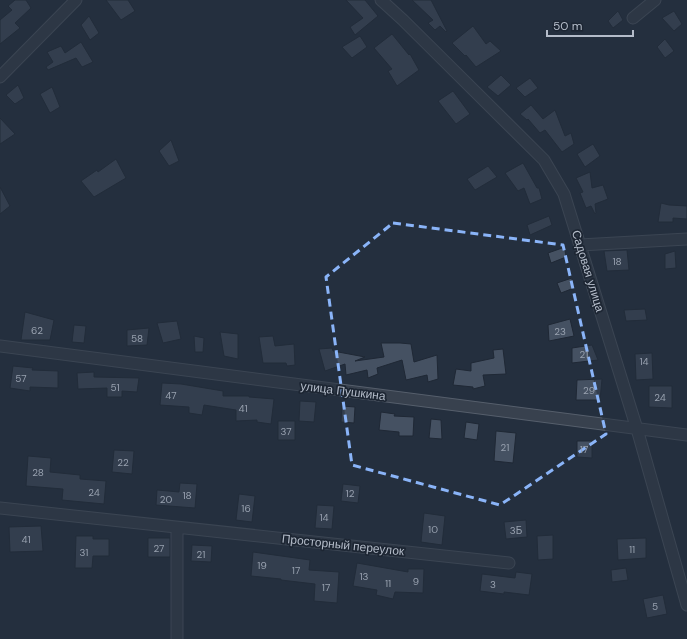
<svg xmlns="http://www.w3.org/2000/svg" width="687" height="639" viewBox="0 0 687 639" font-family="'DM Sans',sans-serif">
<rect width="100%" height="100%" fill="#242f3e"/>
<path fill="#455162" stroke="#1f2835" d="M15,0H26L31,8L15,23L20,28L0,44V20L12,10L8,6Z
M106,0H128L135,11L121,20Z
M346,0H365L378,16L355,35L350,27L363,18Z
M412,0H431L447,31L446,32L440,26L435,30L428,23L433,20Z
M618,11L623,20L613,28L608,21Z
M674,11L682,24L674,31L662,18Z
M89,16L99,33L90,40L81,25Z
M473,26L486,44L490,41L501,51L476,67L466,55L465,56L452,43Z
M392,34L409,55L410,54L419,70L397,86L388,71L392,69L374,48Z
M360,36L367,47L352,58L342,47Z
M665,39L674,51L665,58L657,47Z
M81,42L93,62L82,67L76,58L48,70L46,67L53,62L47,52L61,46L65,53Z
M501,75L511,85L498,96L487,87Z
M530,78L538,88L525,97L516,88Z
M18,85L24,98L15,104L6,95Z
M52,87L60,107L50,113L40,94Z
M453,91L470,114L456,124L438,101Z
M531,105L543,119L555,110L565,136L571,133L574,144L562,152L545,130L540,133L528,119L527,120L520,114Z
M0,118L15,134L0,144Z
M171,140L179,161L169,166L159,151Z
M593,144L600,156L585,167L577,154Z
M116,159L126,178L94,197L81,181L97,170L98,172Z
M523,163L537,188H539L542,199L530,204L524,188L518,191L505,173Z
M488,166L497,177L475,190L467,179Z
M590,172L592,188L603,185L608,199L595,204L596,213L595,214L591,206L586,208L580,193L583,192L576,178Z
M0,187L10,206L0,214Z
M661,203L669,205L687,206V219L673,218V222H658Z
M549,216L552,225L530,235L527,225Z
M565,247L566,257L551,263L548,253Z
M627,250L629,270L607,271L604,251Z
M675,251L676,268L665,269V254Z
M572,278L574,288L561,293L557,283Z
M645,309L647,320L626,321L624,310Z
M25,312L54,320L50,340H21Z
M570,319L574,336L549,341L548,325Z
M177,321L181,339L163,343L157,323Z
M74,325L86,326L84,343L72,342Z
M149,328L147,345L127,346V330Z
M220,332L238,334V359L224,356Z
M194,336L204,338L203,352H195Z
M273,336L275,346L294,344L295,365L287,366L286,363H263L259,337Z
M381,343H400L411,344L414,362L437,355L438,379L428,382L427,375L406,380L402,360L377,368L378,374L368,378L367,370L346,375L345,364L325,371L319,349L332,348L333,351L365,357L355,361L384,357Z
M592,345L598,360L572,363V348Z
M503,349L506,374L483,375L485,386L473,389V387L453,385L456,369L471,371V363L494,358L493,350Z
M652,353L653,379L636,380L635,354Z
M13,366L33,368L32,370L58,371V388L30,387V391L10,388Z
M94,372V377L139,378L137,392L122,391V397H107V388L78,389L77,373Z
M602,379L600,400H576L577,380Z
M162,383L181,384L223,391V396H249V397L274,399L271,424L257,422V420L236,421V410L204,405L202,415L189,413V407L160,405Z
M649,386H672V408L649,407Z
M300,401L316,402L314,422L299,421Z
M342,406L355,407L354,423L341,422Z
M381,412L395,414L394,416L414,417L413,436H399V432L379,430Z
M431,419L441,420L442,439L429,438Z
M278,421H295V440H278Z
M466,422L479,424L477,440L464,438Z
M496,431L516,433L513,463L494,461Z
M577,441H592V458L577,457Z
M114,450L134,451L132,474L112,472Z
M28,456L51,458L50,472L80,475V479L106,481L104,504L62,500L63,489L26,486Z
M180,483L197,484L195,508L156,505L157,490L179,492Z
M343,484L360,486L358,503L341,501Z
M239,494L255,496L252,522L236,520Z
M317,505L334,506L332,529L315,528Z
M424,513L445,516L442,545L421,542Z
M526,520L527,537L506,539L504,522Z
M41,526L43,551L10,552L9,527Z
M553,535V559L538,560L537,536Z
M76,536H93V539H109V556H93L92,568H75Z
M148,538H170V557H148Z
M646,538V558L618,560L617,539Z
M192,545L212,546L211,562L191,561Z
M253,552L310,560L309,570L339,572L337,603L314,601L315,584L281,580V579L251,576Z
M357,563L408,572V569H424L423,593L395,592L393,599L376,595L377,590L353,586Z
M626,568L628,580L612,582L611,570Z
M516,572L532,574L529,595L504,592V594L480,591L482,574L515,578Z
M663,595L667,614L647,618L643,599Z"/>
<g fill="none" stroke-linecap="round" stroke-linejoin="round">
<defs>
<path id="minor" d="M381,0L403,20L544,160L564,194L637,429L687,605
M633,18L655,0
M0,77L76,0
M580,245L687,239
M0,346L687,435
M0,508L509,563
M177,639V528"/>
</defs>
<use href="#minor" stroke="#565f6c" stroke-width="13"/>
<use href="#minor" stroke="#38414e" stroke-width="11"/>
</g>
<path d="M0 0H687V639H0ZM393,223L563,245L606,434L500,505L352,465L326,277Z" fill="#242f3e" fill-opacity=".55" fill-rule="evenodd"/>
<path fill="none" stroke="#8ab4f8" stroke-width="3" stroke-dasharray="8 5" stroke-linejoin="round" d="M393,223L563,245L606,434L500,505L352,465L326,277Z"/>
<g text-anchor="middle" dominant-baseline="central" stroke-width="3.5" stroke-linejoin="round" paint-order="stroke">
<g font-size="10" fill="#98a1af">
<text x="617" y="261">18</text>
<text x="37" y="330">62</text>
<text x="560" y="331">23</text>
<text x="137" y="338">58</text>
<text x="584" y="354">21</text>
<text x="644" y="361">14</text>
<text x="21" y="378">57</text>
<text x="115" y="387">51</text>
<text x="589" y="390">29</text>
<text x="171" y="395">47</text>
<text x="660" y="397">24</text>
<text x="243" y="408">41</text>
<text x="286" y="431">37</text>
<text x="505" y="447">21</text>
<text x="584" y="449">17</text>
<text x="123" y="462">22</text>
<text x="38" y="472">28</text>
<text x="94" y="492">24</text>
<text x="350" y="493">12</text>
<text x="187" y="495">18</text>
<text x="166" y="499">20</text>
<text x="246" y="508">16</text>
<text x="324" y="517">14</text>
<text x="433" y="529">10</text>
<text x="516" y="530">3Б</text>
<text x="26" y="539">41</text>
<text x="159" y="548">27</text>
<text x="632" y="549">11</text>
<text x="84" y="552">31</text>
<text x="201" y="554">21</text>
<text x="262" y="565">19</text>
<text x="296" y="570">17</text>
<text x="364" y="576">13</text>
<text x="416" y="581">9</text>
<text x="388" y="583">11</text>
<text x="493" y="584">3</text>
<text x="326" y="587">17</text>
<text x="655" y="606">5</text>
</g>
<g font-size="12" fill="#b4bcc9" stroke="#1d2633">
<text transform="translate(588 271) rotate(73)">Садовая улица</text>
<text transform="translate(343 391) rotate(7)">улица Пушкина</text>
<text transform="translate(343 545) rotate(6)">Просторный переулок</text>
</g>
</g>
<path d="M547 30v6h86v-6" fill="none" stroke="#b4bcc9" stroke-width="2"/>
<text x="553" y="30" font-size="12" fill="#b4bcc9" stroke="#1d2633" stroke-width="3" paint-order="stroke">50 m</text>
</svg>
